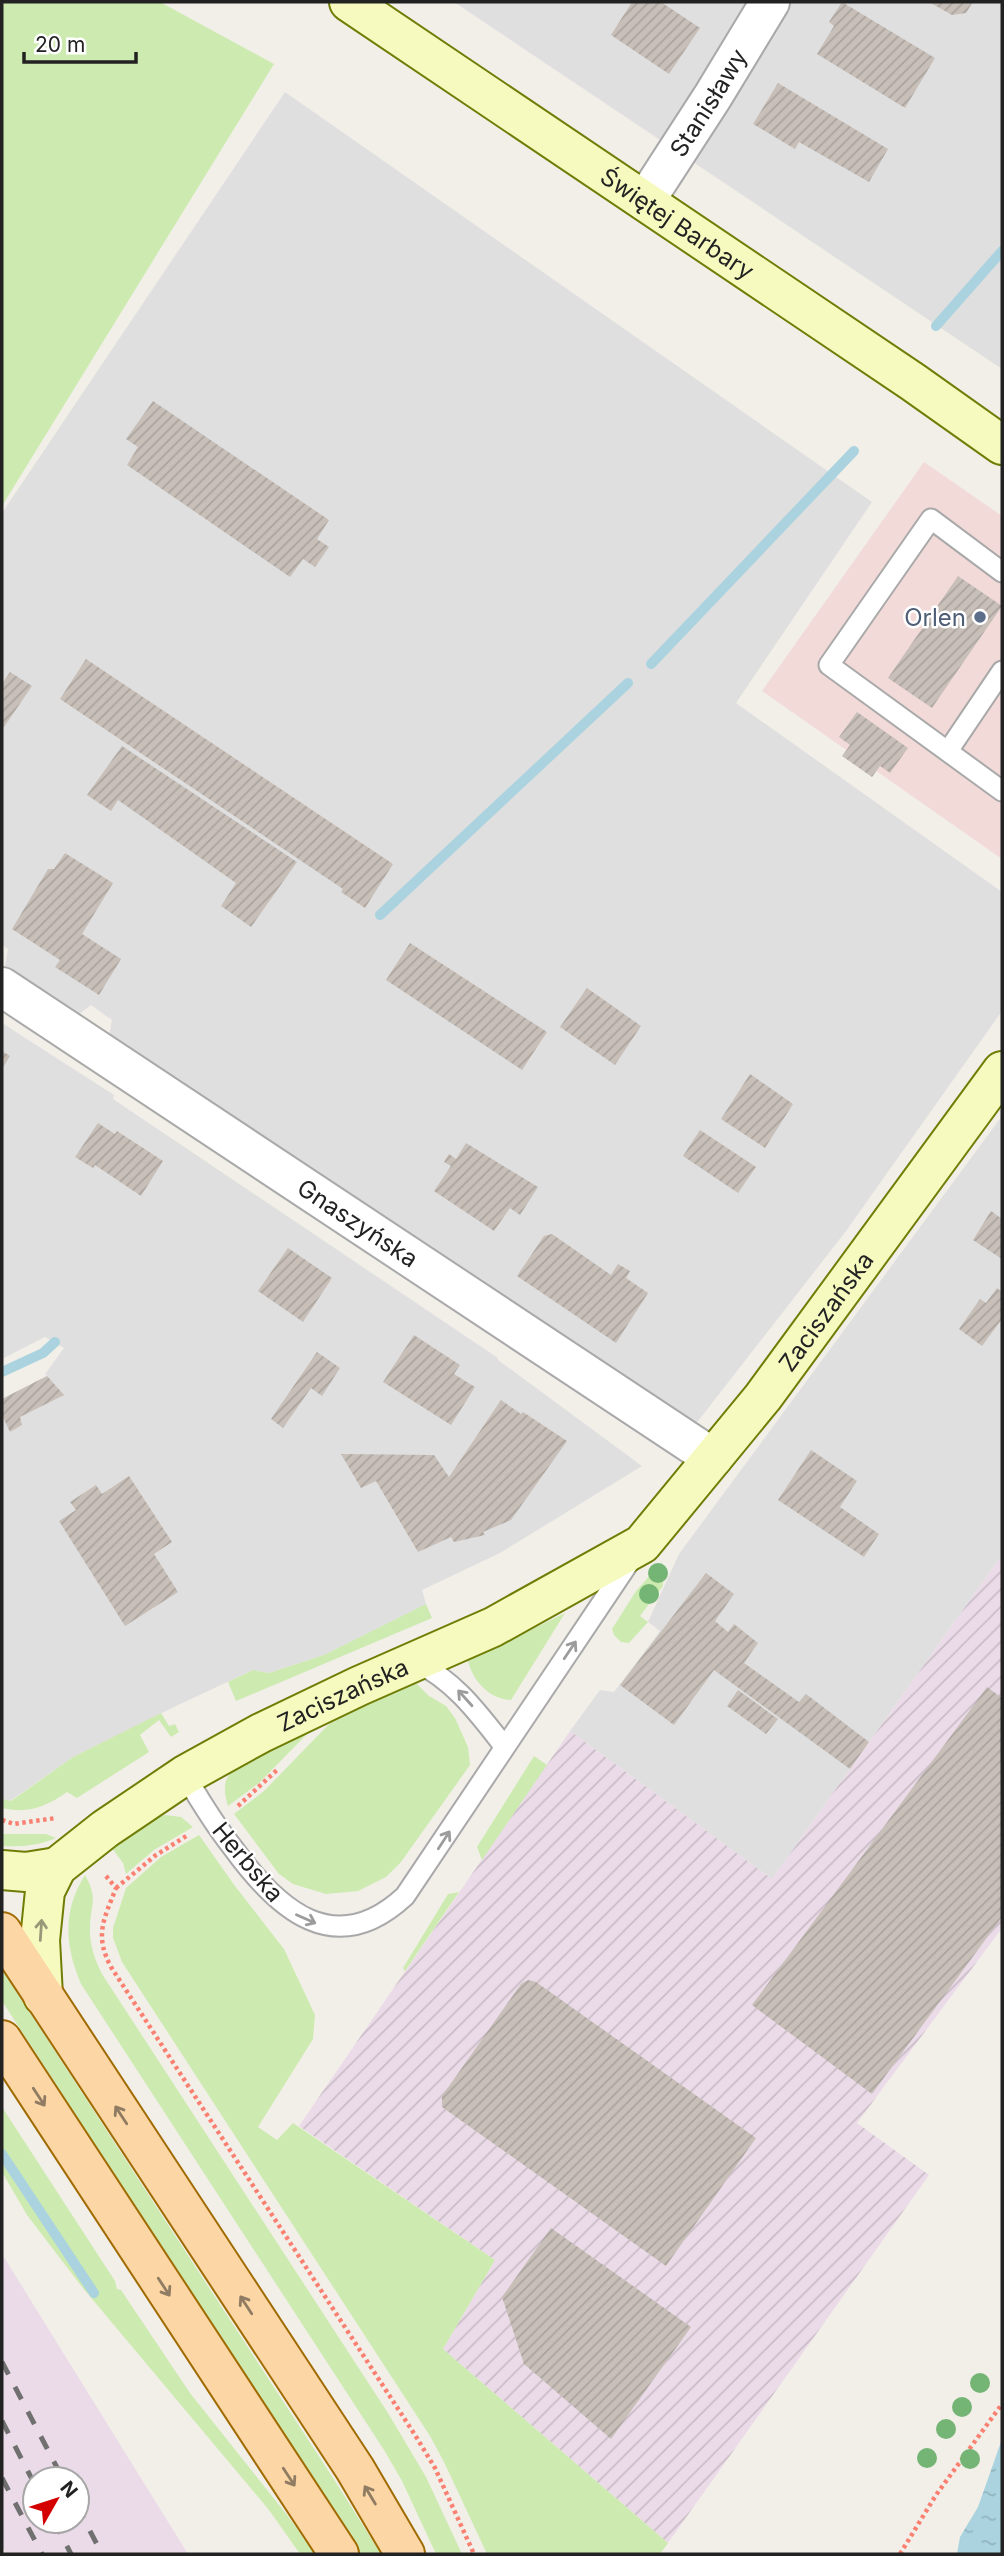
<svg xmlns="http://www.w3.org/2000/svg" width="1004" height="2556" viewBox="0 0 1004 2556" font-family="Inter,sans-serif">
<defs>
<pattern id="industrial-furrows" width="10" height="10" patternUnits="userSpaceOnUse" patternTransform="scale(1.75)"><rect width="10" height="10" fill="#ebdbe8"/><path d="M-1 1l2-2M0 10L10 0M9 11l2-2" fill="none" stroke="#c9bcc7"/></pattern>
<pattern id="water-ripples" width="26" height="14" patternUnits="userSpaceOnUse" patternTransform="scale(1.75)"><rect width="26" height="14" fill="#aad3df"/><path d="M2 4q2-2 4 0t4 0M15 11q2-2 4 0t4 0" fill="none" stroke="#92b5bf"/></pattern>
<pattern id="building-hatch" width="6" height="6" patternUnits="userSpaceOnUse" patternTransform="scale(1.75)"><rect width="6" height="6" fill="#c7bfb8"/><path d="M-1 1l2-2M0 6l6-6M5 7l2-2" fill="none" stroke="#aba49e"/></pattern>
</defs>
<rect width="100%" height="100%" fill="#f2efe9"/>
<path fill="#e0dfdf" d="M454,2H1002V369Z
M285,92L872,502L736,703L1002,892V1011L846,1231L695,1425L109,1036L112,1020L91,1005L78,1015L5,966L8,949L2,945V513Z
M2,1023L114,1095L113,1099L498,1358V1360L642,1466L500,1553L422,1590L426,1604L324,1655L269,1673L253,1670L174,1707L73,1757L10,1801L2,1799V1399L47,1376L45,1374L64,1348L45,1337L2,1359Z
M1002,1116V1555L772,1879L570,1731L600,1690L614,1692L660,1631L648,1622L679,1554Z"/>
<path fill="#f2dad9" d="M924,462L1002,516V859L762,691Z"/>
<path fill="url(#industrial-furrows)" d="M1002,1555V1928L857,2123L929,2175L668,2543L443,2349L495,2260L299,2126L570,1731L772,1879Z"/>
<path fill="#ebdbe8" fill-rule="evenodd" d="M2,2254L93,2401L188,2554H6L2,2545ZM35,2479H77V2521H35Z"/>
<path fill="#cdebb0" d="M2,2H160L274,64L2,506Z
M662,1562L663,1586L640,1616L648,1622L629,1643L621,1642L614,1635L612,1629L636,1591Z
M426,1604L432,1618L236,1701L228,1682L253,1670L269,1673L324,1655Z
M565,1613L511,1700C489,1699 473,1681 468,1661Z
M416,1683L429,1696L446,1706L455,1718L468,1747L470,1765L401,1862L386,1877L358,1891L326,1894L293,1884L279,1874L234,1814L264,1791L334,1719Z
M161,1713L169,1726L175,1724L179,1732L171,1737L159,1720L140,1735L149,1752L77,1798L67,1792C46,1807 27,1814 2,1808V1799L11,1801L73,1757Z
M310,1731L259,1783L228,1806C225,1796 222,1783 230,1774C243,1759 290,1741 310,1731Z
M534,1756L547,1765L482,1860L477,1847Z
M165,1815L181,1817L193,1827L154,1850L126,1874L123,1863L112,1848L156,1818Z
M2,1834H46L56,1838C37,1846 22,1847 2,1846Z
M199,1835L235,1886L284,1949L315,2015L313,2039L258,2127L277,2140L293,2123L495,2260L443,2349L668,2543L660,2554H487L444,2462L430,2436L122,1962L113,1938V1928L126,1888L161,1857Z
M85,1875C99,1900 90,1904 90,1930C90,1946 95,1960 102,1974L388,2413L426,2477L462,2554H436L402,2481L384,2450L81,1984C65,1946 62,1911 85,1875Z
M459,1892L405,1971L403,1968L448,1894Z
M2,1970L335,2481L381,2554H361L2,2001Z
M2,2107L115,2281L117,2289L121,2290L190,2393L287,2515L315,2554H300L269,2510L82,2287L27,2215L2,2172Z"/>
<path fill="url(#water-ripples)" d="M1002,2439V2554H957L960,2537L978,2507Z"/>
<g fill="none" stroke-linecap="round" stroke-linejoin="round">
<path stroke="#aad3df" stroke-width="10" d="M936,326L1002,251
M651,664L854,451
M380,915L628,683
M2,1372L43,1353L55,1342
M2,2154L94,2293"/>
</g>
<path fill="url(#building-hatch)" d="M632,2H661L700,28L669,74L611,35Z
M842,2L935,58L905,108L817,54L834,26L829,22Z
M929,2H973L966,13L952,15Z
M778,83L888,149L869,182L799,142L795,149L753,124Z
M153,401L329,520L317,539L329,547L315,567L303,559L290,577L127,465L138,447L126,439Z
M958,576L1002,606L932,708L888,678Z
M86,659L393,864L365,908L341,892L343,889L60,699Z
M10,672L32,686L2,730V684Z
M857,712L908,748L890,773L880,766L872,777L842,756L850,745L839,737Z
M122,746L297,862L251,927L221,906L236,883L118,800L111,811L87,795Z
M65,853L113,883L82,934L121,959L99,995L55,967L60,960L12,929L48,869H54Z
M410,943L547,1032L522,1070L386,980Z
M587,988L641,1026L615,1065L560,1027Z
M2,1051L10,1056L2,1069Z
M750,1074L793,1104L765,1148L721,1119Z
M98,1123L115,1134L117,1131L163,1161L141,1196L95,1165L93,1168L75,1157Z
M700,1130L756,1167L738,1193L683,1156Z
M466,1143L538,1187L520,1215L510,1208L494,1231L434,1191L451,1166L444,1162L449,1154L456,1159Z
M991,1211L1002,1219V1259L973,1240Z
M552,1234L611,1275L618,1264L630,1271L626,1278L648,1293L616,1343L517,1276L544,1236Z
M288,1248L332,1278L303,1322L258,1291Z
M997,1288L1002,1292V1319L982,1346L959,1329L980,1299L986,1303Z
M414,1335L460,1365L454,1374L475,1387L451,1425L383,1382Z
M317,1352L340,1368L322,1396L311,1388L283,1428L271,1419Z
M47,1376L64,1395L20,1417L22,1425L10,1432L2,1415V1399Z
M501,1400L521,1414L523,1412L567,1441L511,1520L483,1532L485,1535L454,1542L451,1537L418,1552L376,1481L361,1488L341,1454L434,1455L449,1477Z
M811,1450L857,1481L840,1507L879,1534L864,1557L778,1500Z
M129,1476L172,1542L154,1554L178,1592L125,1626L59,1521L76,1510L70,1502L96,1485L102,1494Z
M706,1573L734,1594L715,1621L728,1632L734,1624L758,1643L744,1663L799,1702L806,1694L869,1742L850,1769L714,1670L674,1725L620,1685Z
M987,1687L1002,1698V1917L872,2094L752,2005Z
M738,1690L778,1719L766,1734L727,1706Z
M528,1980L536,1982L756,2138L666,2266L442,2107V2096L521,1984Z
M551,2228L691,2327L611,2439L524,2364L502,2297Z"/>
<g fill="none" stroke-linecap="round" stroke-linejoin="round">
<defs>
<path id="lane" d="M1002,572L931,519L829,665L1002,791
M948,751L1002,671
M416,1662C455,1681 478,1713 504,1746
M185,1775C200,1801 215,1825 233,1848C278,1910 335,1961 405,1896L632,1558"/>
<g id="street">
<path id="s1" d="M645,201L713,96L770,2"/>
<path id="s2" d="M2,987L713,1458"/>
</g>
<g id="secondary">
<path id="s3" d="M349,2L913,382L1002,445"/>
<path d="M2,1870L26,1872L57,1867"/>
<path id="s4" d="M43,1996L40,1940L45,1891L57,1867L105,1829L185,1775L261,1733L359,1686L493,1627L642,1544L763,1397L1002,1071"/>
</g>
<path id="primary" d="M2,1932L355,2469L405,2554
M2,2040L339,2554"/>
</defs>
<use href="#lane" stroke="#a9a9a9" stroke-width="23"/>
<use href="#street" stroke="#a9a9a9" stroke-width="42"/>
<use href="#secondary" stroke="#707d05" stroke-width="42"/>
<use href="#primary" stroke="#a06b00" stroke-width="42"/>
<path stroke="#fa8072" stroke-width="4.5" stroke-dasharray="3.5 3.5" stroke-linecap="butt" d="M238,1806L278,1769
M2,1820L14,1824L56,1818
M106,1876L116,1888C104,1919 94,1935 111,1967L415,2435L435,2468L474,2554
M116,1888L156,1855L188,1835
M900,2554L936,2495L1002,2404"/>
<use href="#lane" stroke="#fff" stroke-width="19"/>
<use href="#street" stroke="#fff" stroke-width="38"/>
<use href="#secondary" stroke="#f7fabf" stroke-width="38"/>
<use href="#primary" stroke="#fcd6a4" stroke-width="38"/>
<path stroke="#707070" stroke-width="5" stroke-dasharray="14 14" stroke-linecap="butt" d="M2,2362L63,2479
M2,2421L35,2485
M2,2478L42,2554
M77,2506L102,2554
M54,2521L71,2554"/>
</g>
<g fill="#74b475">
<circle cx="658" cy="1573" r="10"/>
<circle cx="649" cy="1594" r="10"/>
<circle cx="980" cy="2383" r="10"/>
<circle cx="962" cy="2407" r="10"/>
<circle cx="946" cy="2429" r="10"/>
<circle cx="927" cy="2458" r="10"/>
<circle cx="970" cy="2459" r="10"/>
</g>
<defs><path id="oneway-shaft" d="M-6 0H5M1.5-3L5.5 0L1.5 3" fill="none" stroke-width="1.6" stroke-linecap="round" stroke-linejoin="round" transform="scale(1.75)"/></defs>
<g stroke="#9c9c9c">
<use href="#oneway-shaft" transform="translate(570 1650) rotate(-56)"/>
<use href="#oneway-shaft" transform="translate(465 1698) rotate(-132)"/>
<use href="#oneway-shaft" transform="translate(444 1840) rotate(-57)"/>
<use href="#oneway-shaft" transform="translate(306 1919) rotate(24)"/>
</g>
<use stroke="#979978" href="#oneway-shaft" transform="translate(41 1930) rotate(-86)"/>
<g stroke="#8f7c63">
<use href="#oneway-shaft" transform="translate(39 2097) rotate(57)"/>
<use href="#oneway-shaft" transform="translate(121 2115) rotate(-123)"/>
<use href="#oneway-shaft" transform="translate(164 2287) rotate(57)"/>
<use href="#oneway-shaft" transform="translate(246 2305) rotate(-123)"/>
<use href="#oneway-shaft" transform="translate(289 2477) rotate(57)"/>
<use href="#oneway-shaft" transform="translate(370 2495) rotate(-121)"/>
</g>
<circle fill="#5c6f8a" stroke="#fff" stroke-width="2.5" cx="980" cy="617" r="7"/>
<g text-anchor="middle" dominant-baseline="central" stroke-width="5" stroke-linejoin="round" paint-order="stroke">
<g font-size="24" fill="#222" stroke="#fff">
<text stroke="none"><textPath href="#s1" startOffset="117">Stanisławy</textPath></text>
<text stroke="none"><textPath href="#s3" startOffset="396">Świętej Barbary</textPath></text>
<text stroke="none"><textPath href="#s2" startOffset="427">Gnaszyńska</textPath></text>
<text stroke="none"><textPath href="#s4" startOffset="1099">Zaciszańska</textPath></text>
<text stroke="none"><textPath href="#s4" startOffset="467">Zaciszańska</textPath></text>
<text transform="translate(248 1862) rotate(50)">Herbska</text>
</g>
<g font-size="24" fill="#4e5e75" stroke="#fff" text-anchor="end">
<text x="966" y="617">Orlen</text>
</g>
</g>
<rect width="1004" height="2556" fill="none" stroke="#222222" stroke-width="7"/>
<g transform="translate(56 2500) rotate(51)"><circle r="33" fill="#ffffff" stroke="#a7a7a7" stroke-width="2"/>
<path d="M0-5L12 26L0 18L-12 26Z" fill="#d40000"/>
<text y="-10" font-size="19" font-weight="bold" text-anchor="middle" fill="#222222">N</text>
</g>
<path d="M24 52v10h112v-10" fill="none" stroke="#222222" stroke-width="3.5"/>
<text x="35" y="52" font-size="21" fill="#222222" stroke="#ffffff" stroke-width="5" paint-order="stroke">20 m</text>
</svg>
